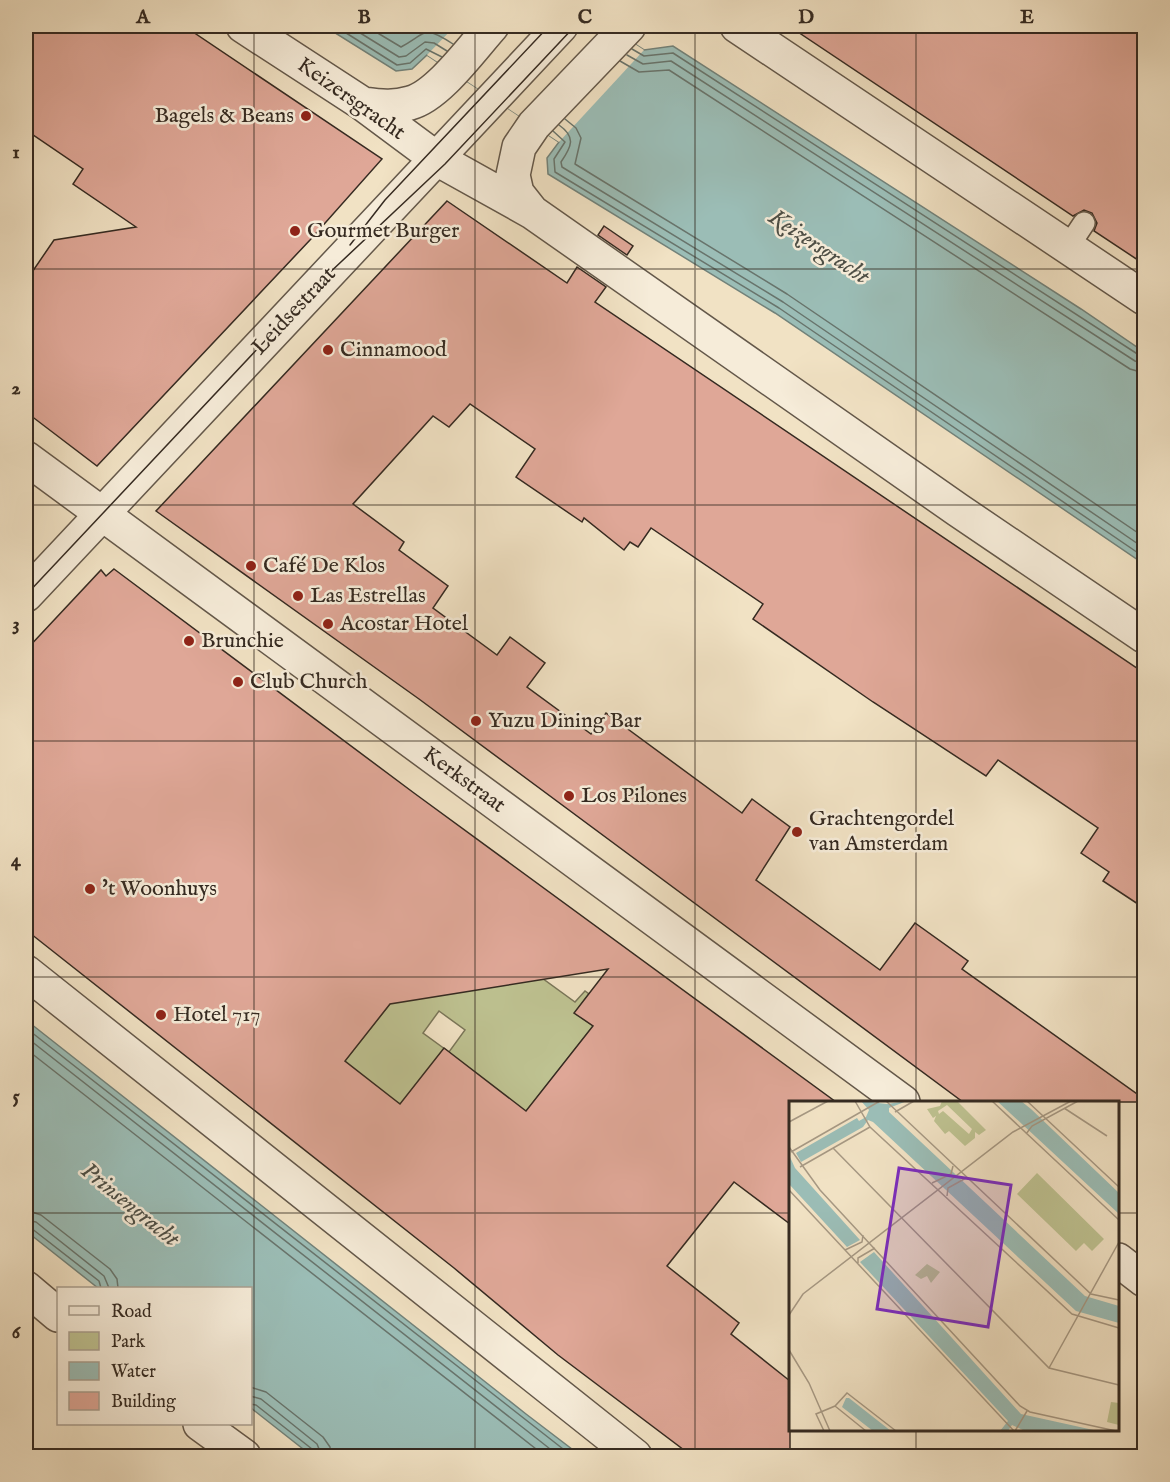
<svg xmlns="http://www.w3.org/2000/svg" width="1170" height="1482" viewBox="0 0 1170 1482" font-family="'IM FELL English',serif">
<rect width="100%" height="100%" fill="#f1e2c4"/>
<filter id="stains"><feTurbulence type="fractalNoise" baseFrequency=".00333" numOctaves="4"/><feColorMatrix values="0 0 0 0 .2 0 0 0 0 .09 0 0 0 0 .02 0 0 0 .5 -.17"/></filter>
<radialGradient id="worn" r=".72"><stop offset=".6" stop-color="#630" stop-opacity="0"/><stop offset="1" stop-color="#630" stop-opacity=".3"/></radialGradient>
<path fill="#bec291" stroke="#7a7659" stroke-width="1.5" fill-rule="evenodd" d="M445,934L528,968L575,1002L585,991L589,994L575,1013L593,1026L517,1123L400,1104L340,1067ZM439,1011L465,1030L449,1052L423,1033Z"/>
<path fill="#9bbdb6" stroke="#72827a" stroke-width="1.5" d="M324,26H607L644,50L673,46L1081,309L1144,352V564L775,313L548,174L547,158L559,142L427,55L412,69L396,71Z
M26,1020L526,1414L581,1456H312L251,1408L250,1288H98L26,1231Z"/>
<path fill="#f1e2c4" d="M455,26H607L644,50L559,142L427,55Z"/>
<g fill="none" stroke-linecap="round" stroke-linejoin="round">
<path stroke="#68746c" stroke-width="1.5" d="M335,26L397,65L410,63L426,49L442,57
M349,26L399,57L406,56L425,42L434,43L447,51
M366,26L401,47C427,33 423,24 453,44
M632,49L644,56L673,53L1139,355L1144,356
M627,55L643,64L671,61L1135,361L1144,364
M620,61L639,72L669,70L1130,369L1144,373
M565,119L576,128L581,138L575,164L787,294L1144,537
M559,125C576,137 572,146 561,162L562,167L783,302L1144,548
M553,131L565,142L554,159L555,172L779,308L1144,557
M26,1028L572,1456
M26,1037L559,1456
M26,1049L545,1456
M26,1210L41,1215L110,1269L117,1279L118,1288
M26,1220L36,1222L104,1276L109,1288
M26,1227L31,1228L99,1281L101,1288
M250,1387L266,1392L323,1437L330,1447L331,1456
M250,1396L261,1399L317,1444L322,1456
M250,1404L256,1405L312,1449L315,1456"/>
</g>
<path fill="#dfa797" stroke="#352a21" stroke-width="1.5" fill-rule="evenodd" d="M26,26H184L382,159L310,240L97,466L26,412V281L54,240L136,227L73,184L83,169L26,130Z
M789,26H1144V264L1094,231L1097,223L1092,213L1084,210L1073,216Z
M447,201L567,283L577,267L606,287L595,302L1144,673V908L1103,881L1109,872L1081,853L1098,828L998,760L986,776L873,702L753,619L763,604L651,528L638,547L630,542L624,550L584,518L582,522L516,477L535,449L470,404L449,427L433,416L353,504L404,542L399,550L448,586L433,608L497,655L510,637L545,663L527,687L591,734L606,713L742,813L752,799L790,827L756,880L880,970L915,923L968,961L962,969L1144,1099V1102H963L419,699L156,511Z
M604,226L633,246L627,255L598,235Z
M114,569L414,793L836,1102H790V1224L734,1182L667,1266L739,1323L731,1334L790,1381V1456H692L558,1355L454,1268L26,930V650L101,570L106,576ZM608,969L574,1013L593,1026L526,1111L444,1048L400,1104L345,1061L390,1004Z"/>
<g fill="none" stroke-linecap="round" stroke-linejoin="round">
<defs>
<path id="lane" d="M1068,247L1084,223"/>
<path id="street" d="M243,26L363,104L437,159L532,212L958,510L1144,636
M737,26L1144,298
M363,104C379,106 394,108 410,103C438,96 473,47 492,26
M532,212L517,193L513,175L519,147L534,125L629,26
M26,458L903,1102
M26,595L561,26
M26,972L635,1456
M1118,1260L1144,1280
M26,1288L58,1315
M200,1424L244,1456"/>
</defs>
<use href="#lane" stroke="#64584a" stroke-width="24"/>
<use href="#street" stroke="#64584a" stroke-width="36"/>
<use href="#lane" stroke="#f6ecd9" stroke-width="21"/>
<use href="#street" stroke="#f6ecd9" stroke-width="33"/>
<path stroke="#352a21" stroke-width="1.5" d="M350,245L385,200L549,26
M26,595L325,277L445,164L575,26"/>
</g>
<path fill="none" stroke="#352a21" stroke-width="1.5" stroke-opacity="0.55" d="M254,26V1456M475,26V1456M695,26V1456M916,26V1102M26,269H1144M26,505H1144M26,741H1144M26,977H1144M26,1213H790M1118,1213H1144M916,1430V1456"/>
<g fill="#8f2418" stroke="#f6ecd9" stroke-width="2">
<circle cx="306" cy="116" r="6"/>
<circle cx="295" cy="231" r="6"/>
<circle cx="328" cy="350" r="6"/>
<circle cx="251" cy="566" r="6"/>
<circle cx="298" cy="596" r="6"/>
<circle cx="328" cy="624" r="6"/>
<circle cx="189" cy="641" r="6"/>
<circle cx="238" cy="682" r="6"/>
<circle cx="476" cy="721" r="6"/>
<circle cx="569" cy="796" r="6"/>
<circle cx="797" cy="832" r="6"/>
<circle cx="90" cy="889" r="6"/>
<circle cx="161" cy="1015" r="6"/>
</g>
<g text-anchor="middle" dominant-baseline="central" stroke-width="5" stroke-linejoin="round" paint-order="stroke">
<g font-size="22" fill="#352a21" stroke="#f6ecd9">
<text transform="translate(351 99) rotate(35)">Keizersgracht</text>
<text transform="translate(294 311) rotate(-47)">Leidsestraat</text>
<text transform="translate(464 780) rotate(36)">Kerkstraat</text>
</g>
<g font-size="22" fill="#352a21" stroke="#f6ecd9" text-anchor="start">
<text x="294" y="116" text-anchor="end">Bagels &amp; Beans</text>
<text x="307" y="231">Gourmet Burger</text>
<text x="340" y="350">Cinnamood</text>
<text x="263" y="566">Café De Klos</text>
<text x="310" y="596">Las Estrellas</text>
<text x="340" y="624">Acostar Hotel</text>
<text x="201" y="641">Brunchie</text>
<text x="250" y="682">Club Church</text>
<text x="488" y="721">Yuzu Dining Bar</text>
<text x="581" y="796">Los Pilones</text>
<text x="809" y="819">Grachtengordel<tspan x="809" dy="25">van Amsterdam</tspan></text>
<text x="102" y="889">'t Woonhuys</text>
<text x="173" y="1015">Hotel 717</text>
</g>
<g font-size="24" font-style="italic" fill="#4e4f46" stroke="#f6ecd9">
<text transform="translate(819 247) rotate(34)">Keizersgracht</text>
<text transform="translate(130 1205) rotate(39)">Prinsengracht</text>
</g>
</g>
<g transform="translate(789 1101)">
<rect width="330" height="330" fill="#f1e2c4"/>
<path d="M153,0H168L197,29L190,34L186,31V37L176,45L160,30L156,33L145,20L147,15L144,17L138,8L151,5ZM158,4L183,28L180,33L154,10L150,13L149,10ZM248,72L315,138L303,150L295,142L287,150L228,93ZM138,163L151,171L142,182L138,175L132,178L126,174ZM322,301L330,302V324L318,321Z" fill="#bec291" fill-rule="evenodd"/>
<path d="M72,0L98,3L118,0L100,7V11L296,195L330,205V222L287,210L84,21L79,19L74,26L12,61L7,52L68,17L70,20L77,16L80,9ZM208,0H232L242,8L330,92V113ZM1,56L6,67L71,139L58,146L0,83ZM85,151L232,313L309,330H236L223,324L219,330H211L219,320L71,161ZM57,297H60L102,330H84L53,306Z" fill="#9bbdb6"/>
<path fill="none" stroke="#a69883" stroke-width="1.5" d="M66,0L81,26L283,213L330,227M97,0L302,193L330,199M203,0L330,119M238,0L330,86M275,7L318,35M106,11L125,0M0,21L39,0M237,33L243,25L289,0M0,46L31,89L231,305L241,311L327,330M44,47L260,267L330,284M2,51L91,0M11,66L81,26M143,82L162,73L164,65M0,89L225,330M158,95L159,87L177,77M56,149L73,141L74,134M69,162V157L86,147M0,214L14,193L224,31L282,0M0,249L20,282L41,330M260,267L330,141M46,305L77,330M35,330L27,313L46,305L58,292L107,330M226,330L238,310"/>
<path fill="#7b2cbf" fill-opacity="0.15" stroke="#7b2cbf" stroke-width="3" d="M110,67L222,84L199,226L88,208Z"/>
<rect width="330" height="330" fill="none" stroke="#352a21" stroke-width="3"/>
</g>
<rect width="1170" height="1482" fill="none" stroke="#f1e2c4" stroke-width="66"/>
<rect x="57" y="1287" width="195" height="138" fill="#f6ecd9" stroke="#a99e8f" stroke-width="1.5"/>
<rect x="69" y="1306" width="30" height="9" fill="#f6ecd9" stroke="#a99e8f" stroke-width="1.5"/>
<text x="111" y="1317" font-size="18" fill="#352a21">Road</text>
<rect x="69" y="1332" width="30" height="18" fill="#bec291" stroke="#a99e8f" stroke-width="1.5"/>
<text x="111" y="1347" font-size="18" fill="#352a21">Park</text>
<rect x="69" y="1362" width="30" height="18" fill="#9bbdb6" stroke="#a99e8f" stroke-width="1.5"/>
<text x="111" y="1377" font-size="18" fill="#352a21">Water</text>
<rect x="69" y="1392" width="30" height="18" fill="#dfa797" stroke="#a99e8f" stroke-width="1.5"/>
<text x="111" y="1407" font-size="18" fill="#352a21">Building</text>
<rect x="33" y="33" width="1104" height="1416" fill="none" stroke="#352a21" stroke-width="2"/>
<g font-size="20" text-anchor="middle" font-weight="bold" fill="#352a21">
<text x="143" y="23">A</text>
<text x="364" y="23">B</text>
<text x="585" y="23">C</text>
<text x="806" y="23">D</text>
<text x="1027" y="23">E</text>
<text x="16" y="158">1</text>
<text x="16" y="394">2</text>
<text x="16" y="630">3</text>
<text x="16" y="866">4</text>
<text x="16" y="1102">5</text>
<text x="16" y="1338">6</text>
</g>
<rect width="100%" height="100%" filter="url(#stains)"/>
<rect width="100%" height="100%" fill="url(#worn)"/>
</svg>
